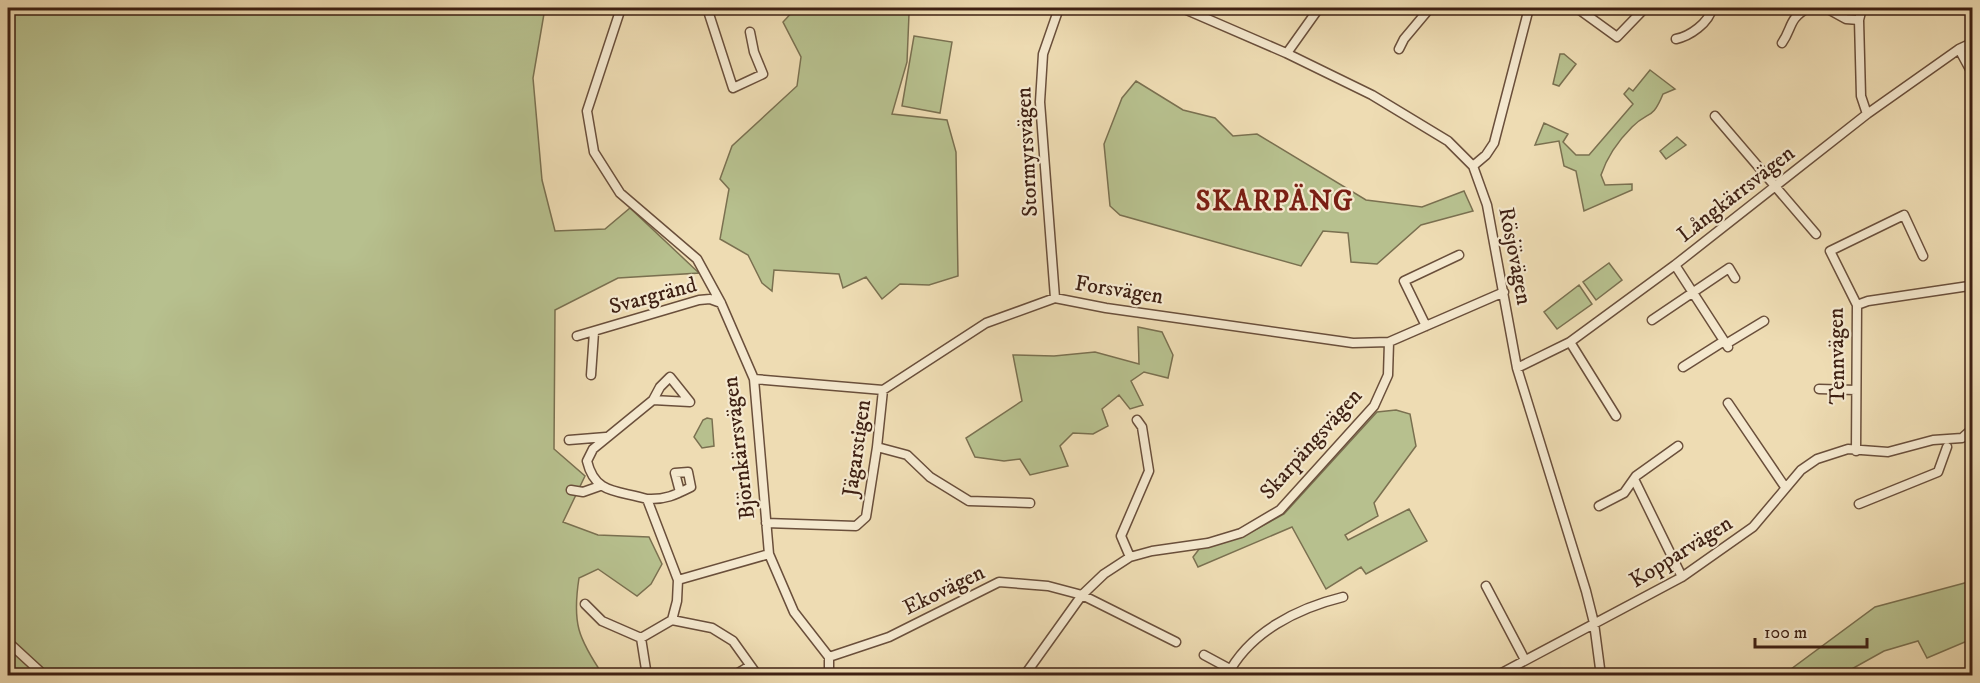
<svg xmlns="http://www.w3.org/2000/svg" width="1980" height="683" viewBox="0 0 1980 683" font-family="'IM FELL DW Pica',serif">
<rect width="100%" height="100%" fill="#eedcb3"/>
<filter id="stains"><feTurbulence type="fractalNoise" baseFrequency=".00333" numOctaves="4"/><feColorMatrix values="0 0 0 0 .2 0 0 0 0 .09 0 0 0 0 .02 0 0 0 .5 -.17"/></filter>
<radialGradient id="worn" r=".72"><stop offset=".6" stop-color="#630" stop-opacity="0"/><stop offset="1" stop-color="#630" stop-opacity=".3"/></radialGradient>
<path fill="#b7c08e" stroke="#7a7050" stroke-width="1.5" d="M8,8H545L533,78L542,180L555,231L605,229L630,208L699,273L618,278L555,310L554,449L585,476L563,522L598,535L649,537L662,564L651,584L637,596L598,569L579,578C572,623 578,638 603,675H8V565L12,527L8,484Z
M796,8H900L909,14L907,62L892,114L947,120L956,152L958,276L929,285L900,284L882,299L866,277L843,288L839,274L774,270L772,291L762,283L748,255L720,239L729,189L720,179L732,146L797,86L801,57L783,22Z
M914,36L952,42L940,113L902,106Z
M1560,54H1564L1576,64L1559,86L1553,84Z
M1650,70L1675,89L1663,94C1652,121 1649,110 1632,127C1618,141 1607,157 1601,175L1605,185L1632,184V190L1584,211L1576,171L1564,166L1559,141L1535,145L1544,123L1568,134L1563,142L1576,155H1589L1633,104L1624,94L1629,88L1633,91Z
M1136,81L1183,110L1215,118L1233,136L1257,134L1366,200L1422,207L1464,191L1473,211L1421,225L1377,264L1351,262L1348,233L1323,231L1301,266L1120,215L1110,206L1104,144L1122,98Z
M1677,137L1686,145L1666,159L1660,151Z
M1609,263L1622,280L1596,300L1583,282Z
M1579,285L1592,304L1557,329L1544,312Z
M1138,327L1162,332L1173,355L1168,378L1144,372L1131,381L1143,405L1130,409L1119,395L1102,409L1108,426L1093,434L1073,433L1060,446L1068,466L1030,475L1020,459L1004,461L975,457L966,438L1022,401L1013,355L1054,356L1095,352L1139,364Z
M1396,410L1410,414L1416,446L1374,503L1378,516L1345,535L1348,540L1409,509L1427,541L1366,574L1361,567L1326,589L1292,527L1198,567L1193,557L1200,548L1251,532L1284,514L1377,412Z
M707,418L712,419L714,446L702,448L694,437L703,420Z
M1972,581V639L1927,658L1918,641L1884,651L1841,675H1783L1875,607Z"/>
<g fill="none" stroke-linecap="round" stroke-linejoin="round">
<defs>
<path id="street" d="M621,8L587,111L594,152L620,193L697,259L721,303L754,379L769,554L794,612L829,657V676
M712,8L709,14L733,88L763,74L754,52L750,32
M1182,8L1286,53L1372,95L1448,141L1473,166L1487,205L1517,368L1586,591L1594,623L1601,676
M1577,8L1617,37L1645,8
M1826,8L1846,19L1859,20
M1862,8L1859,20L1861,96L1867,114
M1676,39C1690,36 1709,23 1712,8
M1782,43C1793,27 1788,19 1808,8
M1399,49L1404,39L1430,8
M1959,49L1972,73
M1287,53L1319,8
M1715,116L1816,234
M1473,166L1486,155L1494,143L1529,8
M1675,265L1728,347
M1055,298L1040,102L1043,54L1059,8
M1857,305L1868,301L1969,286
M1652,320L1729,268L1735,278
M1426,326L1404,281L1459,255
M577,336L699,300L710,299L721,303
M1570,342L1616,416
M1726,344L1764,321
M1683,367L1724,341
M1517,368L1570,342L1675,265L1867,114L1959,49L1972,43
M591,375L594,332
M754,379L883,390L986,323L1055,298L1106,308L1353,343L1389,342L1504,292
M1819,389L1856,390
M1728,403L1785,487
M569,440L606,437
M877,447L907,455L930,477L969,501L1030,503
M1856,451L1857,305L1830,251L1904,215L1923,256
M1634,479L1682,577
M571,490L583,492L600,486
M647,499C665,500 675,495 691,487L688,472L675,473L680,492
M1859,504L1938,472L1947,447
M1599,506L1624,493L1636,476L1678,446
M766,523L856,526L866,517L877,447L883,390
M1130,557L1121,536L1149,471L1142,427L1137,420
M678,580L769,554
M1486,586L1525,660
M585,604L602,621L641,638L672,620L677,601L678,580L647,499C618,490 595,495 587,461L593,449L653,400L690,402L670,377L660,387L653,400
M672,620L712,628L733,641L758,676
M641,638L647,676
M8,642L45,676
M1204,655L1243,676
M829,657L889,637L999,582L1048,586L1082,595L1176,642
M733,676L750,666
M1024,676L1082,595L1104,574L1130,557L1152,551L1208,543L1241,533L1280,510L1374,406L1388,375L1389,342
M1227,676C1249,632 1298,608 1343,597
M1496,676L1682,577L1753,527L1801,470L1817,459L1848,449L1888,452L1933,440L1962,438L1972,429"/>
</defs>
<use href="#street" stroke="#6a4f3b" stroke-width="11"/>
<use href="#street" stroke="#f4e8ce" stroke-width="8"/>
</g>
<g text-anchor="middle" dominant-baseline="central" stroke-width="4.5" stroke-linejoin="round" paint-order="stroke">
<g font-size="22" fill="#3e2013" stroke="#f4e8ce">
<text transform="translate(1027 152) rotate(-93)">Stormyrsvägen</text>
<text transform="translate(1736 194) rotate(-38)">Långkärrsvägen</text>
<text transform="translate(1515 256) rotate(79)">Rösjövägen</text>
<text transform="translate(1119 290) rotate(9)">Forsvägen</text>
<text transform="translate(653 296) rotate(-15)">Svargränd</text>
<text transform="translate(1837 356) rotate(-91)">Tennvägen</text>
<text transform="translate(1311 444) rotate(-48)">Skarpängsvägen</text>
<text transform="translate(739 448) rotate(-97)">Björnkärrsvägen</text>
<text transform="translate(857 448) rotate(-82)">Jägarstigen</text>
<text transform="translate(1681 552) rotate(-32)">Kopparvägen</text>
<text transform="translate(944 590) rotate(-26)">Ekovägen</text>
</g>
<g font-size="28" font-weight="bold" letter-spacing="1.5" fill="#7a1f14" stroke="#f4e8ce">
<text x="1275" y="201">SKARPÄNG</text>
</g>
</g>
<rect width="1980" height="683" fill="none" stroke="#eedcb3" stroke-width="30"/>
<rect x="9" y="9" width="1962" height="665" fill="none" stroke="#3e2013" stroke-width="3"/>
<rect x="15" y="15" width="1950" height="653" fill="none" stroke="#3e2013" stroke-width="1.5"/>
<path d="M1755 638v9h112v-9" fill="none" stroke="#3e2013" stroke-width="3"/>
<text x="1764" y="638" font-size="18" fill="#3e2013" stroke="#f4e8ce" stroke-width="4.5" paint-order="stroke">100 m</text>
<rect width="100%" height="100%" filter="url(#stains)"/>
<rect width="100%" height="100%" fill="url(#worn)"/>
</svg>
